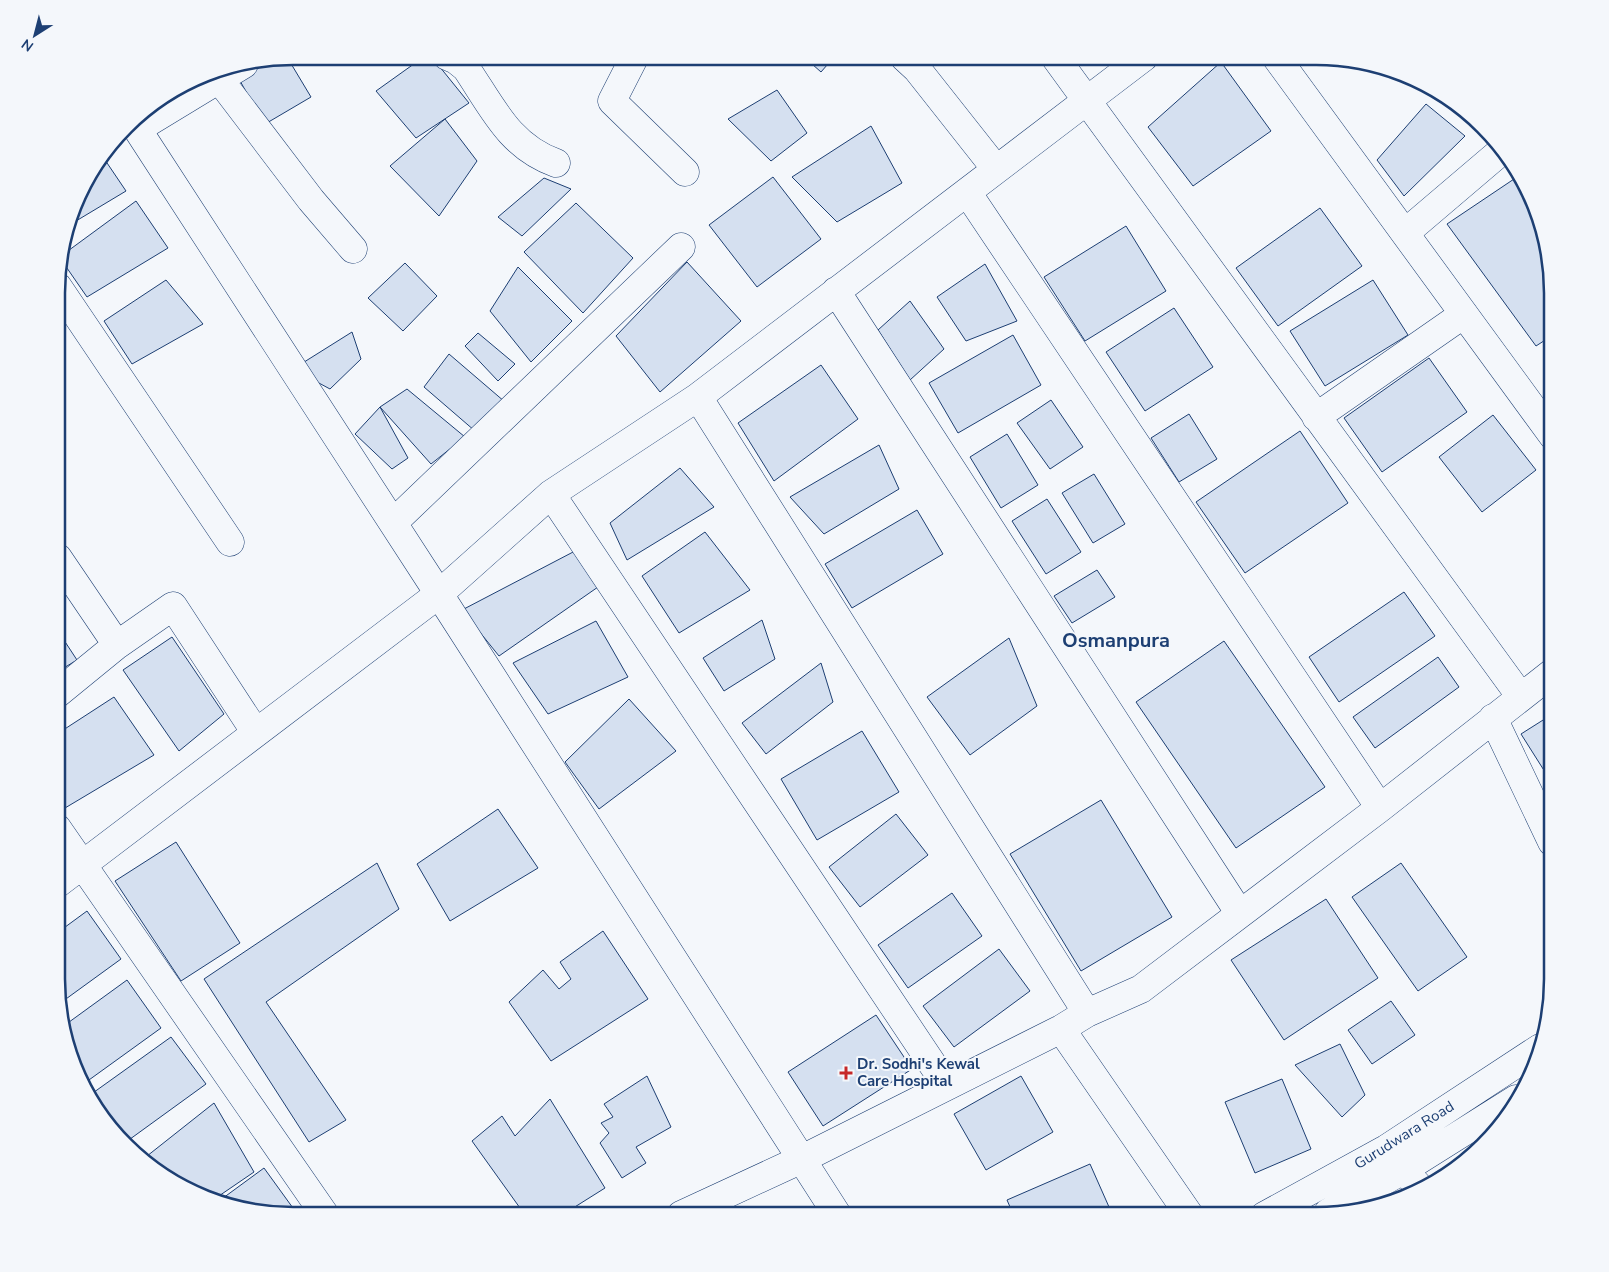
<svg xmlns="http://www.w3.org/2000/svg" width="1609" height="1272" viewBox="0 0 1609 1272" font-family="'Nunito Sans',sans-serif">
<rect width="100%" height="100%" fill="#f4f7fb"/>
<path fill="#d5e0f0" stroke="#1d3f73" d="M425,56H431L469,103L416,138L376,91Z
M803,56L834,57L821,72Z
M287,57L311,97L260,127L249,97L239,79L273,60Z
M1221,62L1271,131L1193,186L1148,127Z
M777,90L807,133L771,161L728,119Z
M1426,104L1465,136L1404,196L1377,160Z
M445,119L477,161L439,216L390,166Z
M871,126L902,183L837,222L792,177Z
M103,157L126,191L71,224L88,175Z
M773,177L821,239L757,287L709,225Z
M1517,177L1535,202L1553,293V335L1536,346L1447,224Z
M544,178L571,189L522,236L498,217Z
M136,201L168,248L87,297L60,258L61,256Z
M576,203L633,258L583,313L524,252Z
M1320,208L1362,266L1278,326L1236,268Z
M1126,226L1166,291L1085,341L1044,277Z
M687,262L741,321L660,392L616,336Z
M405,263L437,296L403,331L368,298Z
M985,264L1017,321L966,341L937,297Z
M518,267L572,321L531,362L490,311Z
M166,280L203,324L132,364L104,321Z
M1373,280L1408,335L1325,386L1290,331Z
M910,301L944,349L910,380L878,330Z
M1174,308L1213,367L1145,411L1106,352Z
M352,332L361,359L330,389L293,369Z
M478,333L515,364L498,381L465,346Z
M1013,335L1041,385L958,433L929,383Z
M449,354L505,402L475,431L424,387Z
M1429,358L1467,412L1382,472L1344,418Z
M821,365L858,419L774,481L738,423Z
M407,389L465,437L431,464L380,407Z
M1051,400L1083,447L1050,469L1017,423Z
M380,407L408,458L392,469L355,434Z
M1189,414L1217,459L1179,482L1151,438Z
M1493,415L1536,470L1482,512L1439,457Z
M1300,431L1348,503L1245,573L1196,502Z
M1007,434L1038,485L1001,508L970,457Z
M879,445L899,489L824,534L790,497Z
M680,468L714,507L627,560L610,523Z
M1094,474L1125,524L1093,543L1062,493Z
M1047,499L1081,552L1046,574L1012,521Z
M917,510L943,554L852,608L825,564Z
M705,532L750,590L679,633L642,576Z
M575,551L598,587L499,656L462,610Z
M1097,570L1115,597L1072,623L1054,596Z
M1404,592L1435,636L1339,702L1309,657Z
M762,620L775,659L724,691L703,658Z
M596,621L628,677L548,714L513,663Z
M58,631L77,660L57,672Z
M172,637L224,714L179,751L123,670Z
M1009,638L1037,706L970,755L927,697Z
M1224,641L1325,787L1236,848L1136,702Z
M1438,657L1459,687L1375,748L1353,717Z
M821,663L833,702L766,754L742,723Z
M114,697L154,755L65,808L57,794V734Z
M629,699L676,751L599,809L565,762Z
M1551,715L1552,717V783L1521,734Z
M862,731L899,792L817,840L781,779Z
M1101,800L1172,917L1081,971L1010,854Z
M498,809L538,868L450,921L417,864Z
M896,814L928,855L860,907L829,867Z
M176,842L240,943L181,981L115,881Z
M377,863L399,909L266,1002L346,1120L309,1142L204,979Z
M1401,863L1467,957L1418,991L1352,897Z
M952,893L982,936L908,988L878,945Z
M1326,899L1378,978L1284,1040L1231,960Z
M87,911L121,959L59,1004L57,994V933Z
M603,931L648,999L551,1061L509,1002L543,970L559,989L571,979L560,962Z
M999,949L1030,991L954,1047L923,1006Z
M127,980L161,1028L82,1085L65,1025Z
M1391,1001L1415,1035L1372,1064L1348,1030Z
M876,1015L912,1069L823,1126L788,1072Z
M171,1037L206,1084L126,1142L90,1095Z
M1340,1044L1365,1095L1342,1117L1295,1065Z
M647,1076L671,1127L636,1147L646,1163L622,1178L600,1143L609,1133L601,1123L613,1117L604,1104Z
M1021,1076L1053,1132L986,1170L954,1114Z
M1282,1079L1311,1149L1255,1173L1225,1102Z
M550,1099L605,1188L562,1215H525L472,1141L502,1116L515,1136Z
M214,1103L254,1172L213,1200L203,1198L142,1160Z
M1090,1164L1113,1216H1014L1007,1200Z
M264,1168L298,1215H278L219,1201Z"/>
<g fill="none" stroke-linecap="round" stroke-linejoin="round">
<defs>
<path id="minor" d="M447,56L456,60L466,68C493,108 509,146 556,163
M635,56L612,101L685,172
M904,57L917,69L996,169
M1055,57L1521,697
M1276,57L1553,436
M219,79L311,200L353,249
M132,121L439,594L838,1216
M137,129L244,64
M967,192L1380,808
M1405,233L1499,153
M58,287L230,542
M836,291L1240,914
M698,397L1087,1013
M1316,417L1464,314
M551,494L947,1086
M393,523L681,247
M58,558L117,645
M57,694L117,645L173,606L256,733
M1493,718L1552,842
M57,828L325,1215
M57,884L439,594L551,494L698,397L1144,57
M1061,1029L1190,1216
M1391,1156L1420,1188
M1328,1213L1403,1170L1516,1099
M681,1215L802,1159L1061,1029L1087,1013L1141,989L1380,808L1552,673
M1264,1216L1386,1149L1540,1048"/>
</defs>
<use href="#minor" stroke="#1d3f73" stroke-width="29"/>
<use href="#minor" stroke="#f4f7fb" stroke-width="28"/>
</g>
<path fill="#c62828" stroke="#f4f7fb" stroke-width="2" d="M843.5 1065.5h5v5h5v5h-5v5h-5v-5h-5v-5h5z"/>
<g text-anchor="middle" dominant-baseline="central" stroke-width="4" stroke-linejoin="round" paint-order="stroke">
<g font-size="15" font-weight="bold" fill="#1d3f73" stroke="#f4f7fb" text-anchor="start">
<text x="857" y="1064">Dr. Sodhi's Kewal<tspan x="857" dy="17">Care Hospital</tspan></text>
</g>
<g font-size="15" fill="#1d3f73" stroke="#f4f7fb">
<text transform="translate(1404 1135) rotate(-32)">Gurudwara Road</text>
</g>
<g font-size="20" font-weight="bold" fill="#1d3f73" stroke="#f4f7fb">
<text x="1116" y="640">Osmanpura</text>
</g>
</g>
<path d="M0 0H1609V1272H0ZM293 65H1316A228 228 0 0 1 1544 293V979A228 228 0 0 1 1316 1207H293A228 228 0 0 1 65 979V293A228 228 0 0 1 293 65Z" fill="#f4f7fb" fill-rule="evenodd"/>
<path fill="none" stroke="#1d3f73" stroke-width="2.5" d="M293 65H1316A228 228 0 0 1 1544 293V979A228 228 0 0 1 1316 1207H293A228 228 0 0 1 65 979V293A228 228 0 0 1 293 65Z"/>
<g transform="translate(35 35) rotate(216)" stroke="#f4f7fb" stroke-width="4" paint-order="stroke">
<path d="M0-4L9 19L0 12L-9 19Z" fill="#1d3f73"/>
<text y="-8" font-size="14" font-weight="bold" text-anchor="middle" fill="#1d3f73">N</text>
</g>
</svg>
